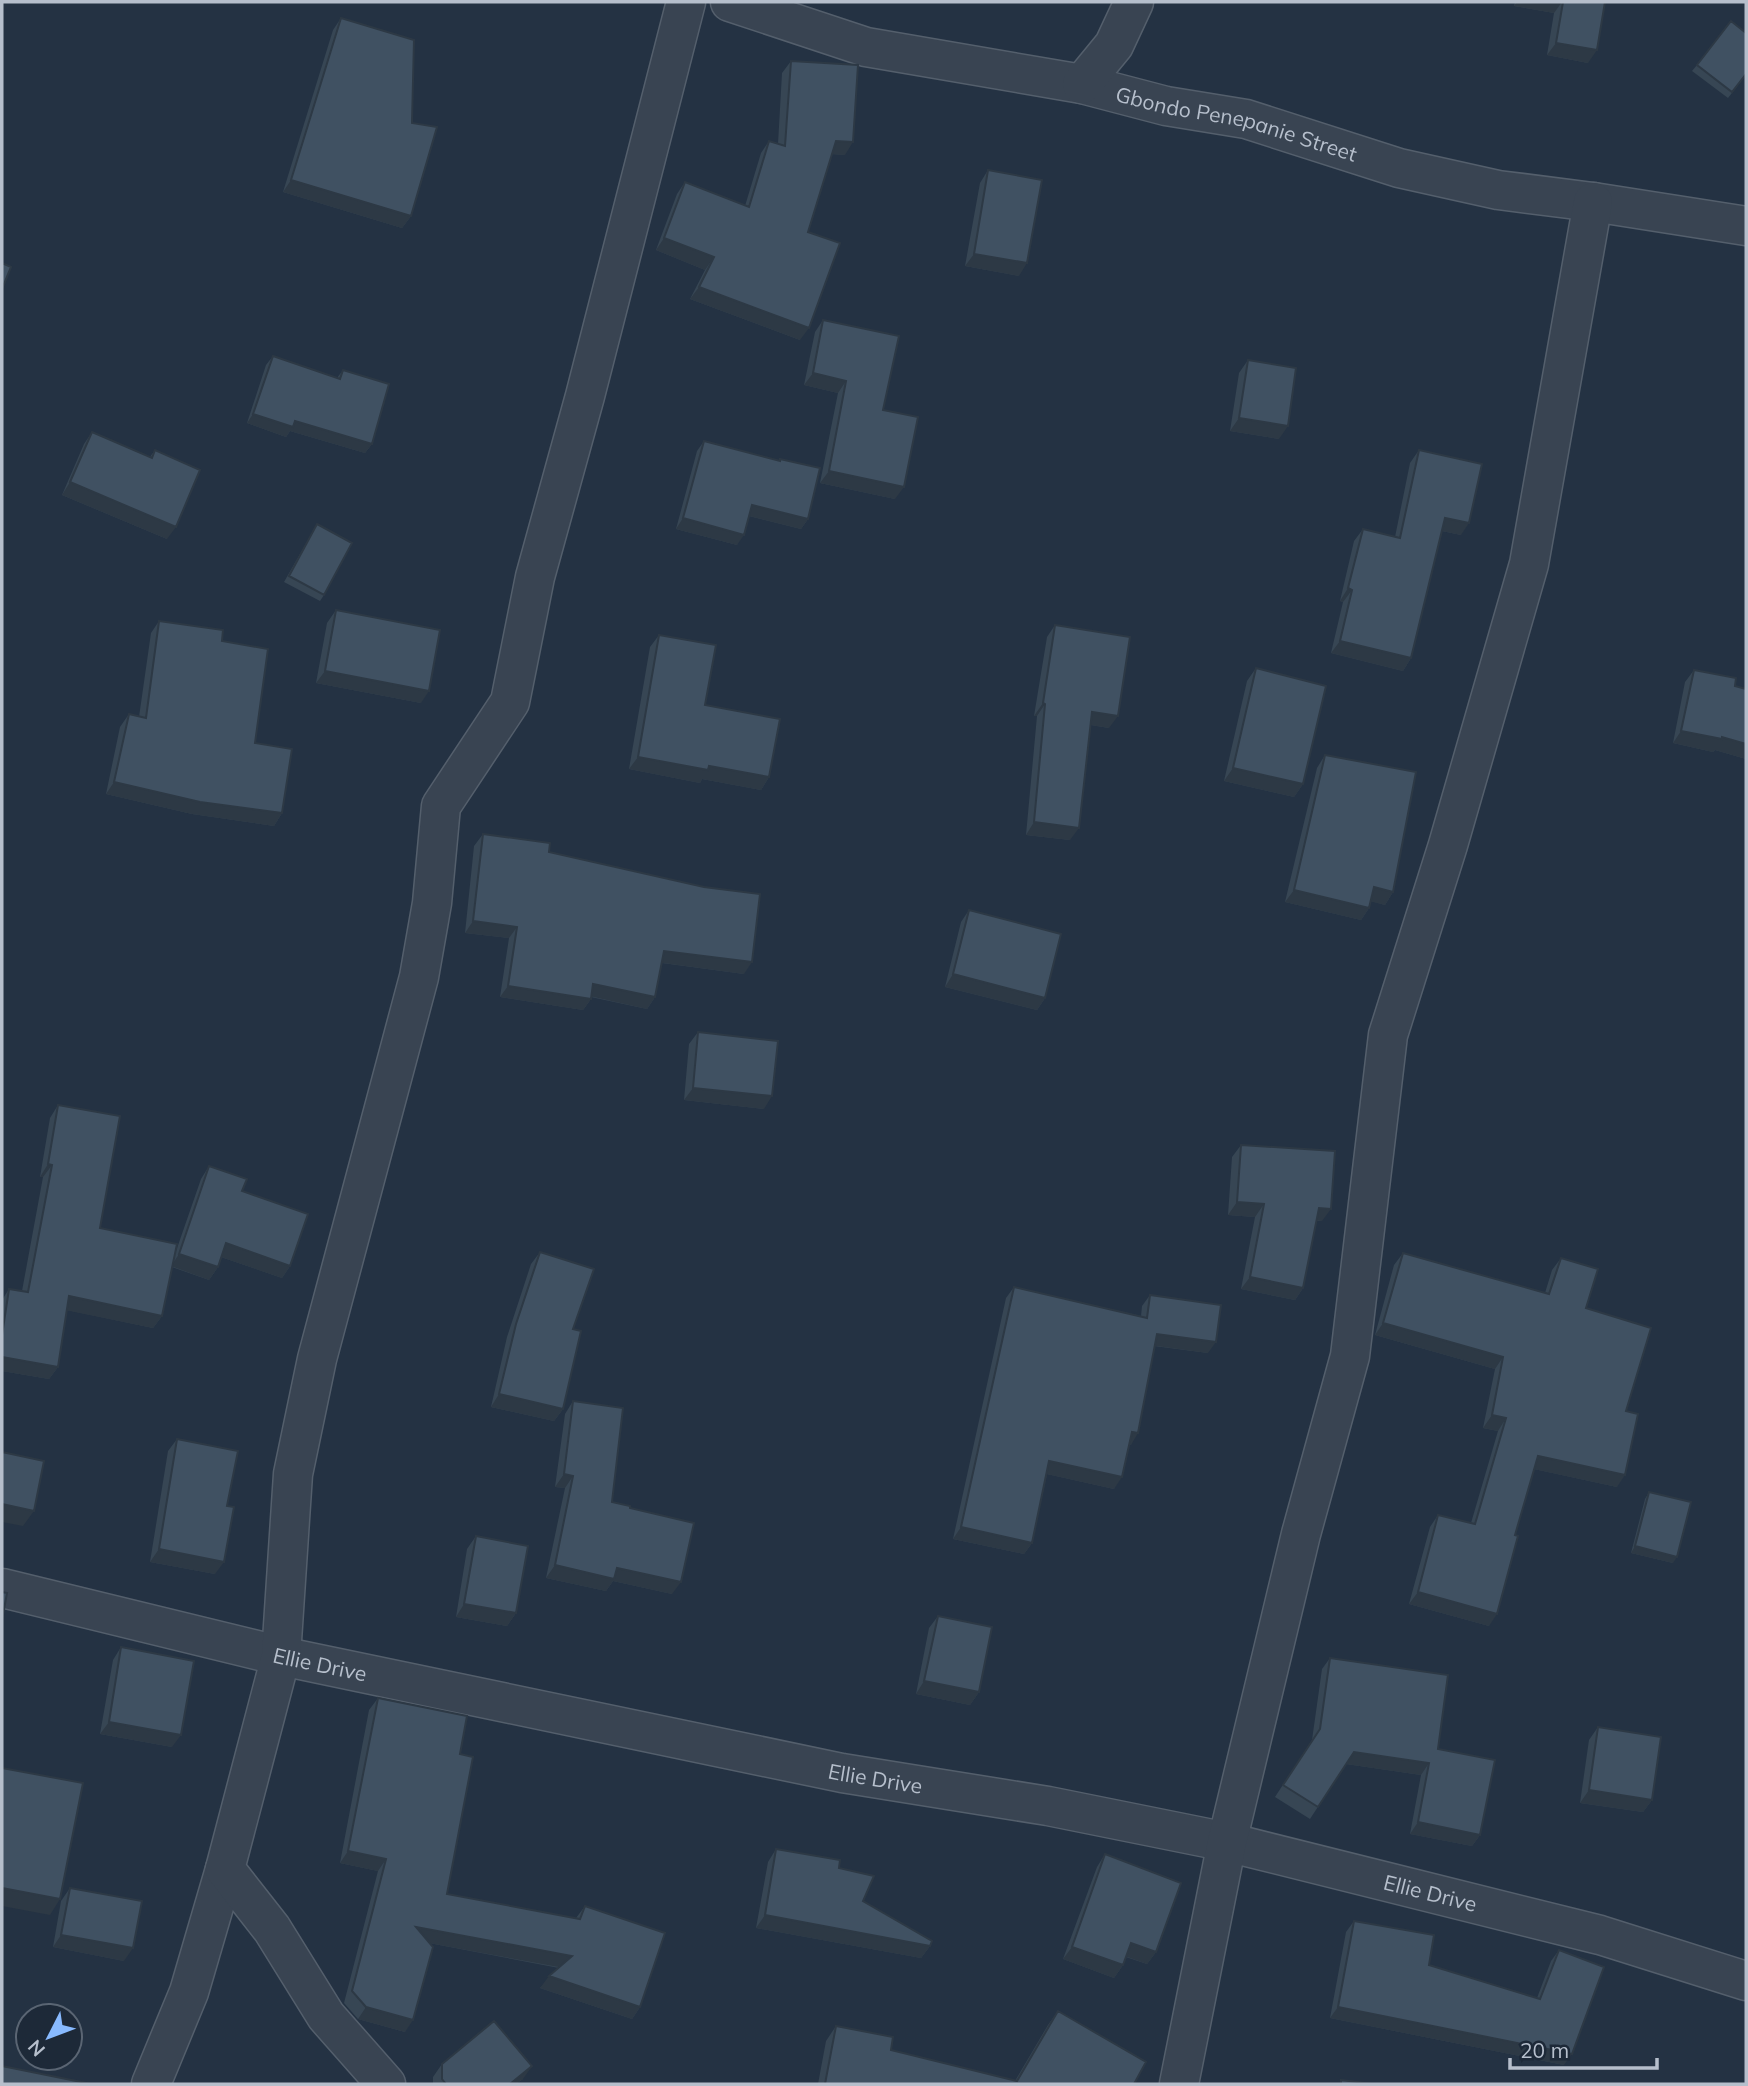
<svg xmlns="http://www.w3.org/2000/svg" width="1748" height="2086" viewBox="0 0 1748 2086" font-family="Mulish,sans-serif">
<rect width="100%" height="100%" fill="#243243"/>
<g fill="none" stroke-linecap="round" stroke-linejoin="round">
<defs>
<g id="minor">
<path id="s1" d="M730,2L866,47L1082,84L1166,106L1246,119L1399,168L1498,190L1593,202L1746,226"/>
<path d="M1082,84L1114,45L1134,2"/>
<path id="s2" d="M2,1588L281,1656L842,1773L1048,1806L1227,1842L1600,1935L1746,1981"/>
<path d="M151,2084L189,1992L225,1869"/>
<path d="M386,2084L326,2016L272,1929L225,1869L281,1656L293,1474L317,1359L419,977L432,903L441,806L510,702L535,577L585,396L686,2"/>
<path d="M1179,2084L1227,1842L1301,1534L1350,1356L1388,1035L1448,845L1529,564L1593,202"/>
</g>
</defs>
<use href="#minor" stroke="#545f6c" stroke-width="41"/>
<use href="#minor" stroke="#394452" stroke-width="38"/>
</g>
<path fill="#374654" d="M1515,2H1605L1588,63L1547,55L1554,13L1514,6Z
M341,18L411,216L402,228L283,192L333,30Z
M791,61L845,155L832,154L808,232L800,340L690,299L705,270L656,250L677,194L685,182L745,206L761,153L769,141L778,144L782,73Z
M1697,65L1746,75L1728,98L1692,71Z
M988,170L1019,276L965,266L980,183Z
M823,320L895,499L820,483L838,393L804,385L815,332Z
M273,356L337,378L343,370L372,444L365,453L290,431L286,437L247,423L266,365Z
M1248,360L1279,439L1230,431L1239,373Z
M92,432L150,457L155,450L167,539L62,495L84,444Z
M704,441L779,461L780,459L808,519L801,529L749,516L737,545L676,529L697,451Z
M1419,450L1461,535L1442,531L1411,658L1403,671L1331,653L1343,602L1340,601L1354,541L1363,529L1395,537L1410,463Z
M317,524L324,595L320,601L284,582Z
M336,610L421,703L316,683L327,623Z
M159,621L222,641L255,743L282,813L274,826L192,814L106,794L120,727L129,714L139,717L151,633Z
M1055,625L1109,728L1091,725L1070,840L1026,835L1037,716H1034L1047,637Z
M659,635L705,705L769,777L761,790L702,779L700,783L629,769L650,647Z
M1256,668L1303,784L1294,797L1224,781L1247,681Z
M1694,670L1735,686L1746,689V759L1715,750L1713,752L1673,743L1685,682Z
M1325,755L1393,892L1385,905L1371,901L1369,908L1361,920L1285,902L1317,768Z
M483,834L549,852L744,974L662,963L655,997L647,1009L591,997V999L583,1010L500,997L509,938L465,933L474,846Z
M969,910L1045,998L1037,1010L945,987L961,922Z
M698,1032L764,1109L684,1100L689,1044Z
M58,1105L100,1228L175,1254L201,1179L209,1166L242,1191L290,1266L282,1278L221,1257L218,1267L209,1280L172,1267L162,1316L153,1328L67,1310L58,1367L49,1379L2,1371V1300L9,1289L22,1291L43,1177H40L50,1118Z
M1241,1145L1322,1221H1316L1303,1288L1295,1300L1241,1289L1255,1217L1228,1215L1232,1157Z
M540,1252L573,1329L563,1409L554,1421L491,1407L507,1337L531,1264Z
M1403,1253L1545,1293L1552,1270L1561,1258L1586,1308L1626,1411L1617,1487L1534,1469L1489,1626L1409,1604L1430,1527L1438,1515L1471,1523L1498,1431L1483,1428L1495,1369L1375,1335L1394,1265Z
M1014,1287L1141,1316L1142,1306L1150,1295L1208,1353L1154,1346L1131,1445H1129L1114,1489L1047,1474L1032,1543L1024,1554L953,1539L1006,1298Z
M573,1401L612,1502L630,1508L672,1594L613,1581L606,1591L546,1578L565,1488L555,1487L565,1414Z
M177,1439L215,1574L150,1562L168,1451Z
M1649,1492L1673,1563L1631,1553L1645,1499Z
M476,1536L516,1613L507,1626L456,1617L467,1549Z
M938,1616L979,1692L970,1705L916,1694L929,1628Z
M121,1647L172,1747L100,1734L113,1660Z
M1330,1658L1438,1749L1480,1835L1472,1846L1410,1834L1421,1775L1346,1764L1310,1819L1275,1797L1312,1740L1322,1669Z
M378,1698L460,1754L447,1894L576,1918L585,1906L640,2007L632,2019L540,1988L559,1968L429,1943L405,2032L358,2019L344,2003L378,1871L340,1863L369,1710Z
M1598,1727L1652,1800L1643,1812L1580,1803L1589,1740Z
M776,1849L839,1868L863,1901L930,1946L921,1958L756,1928L768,1862Z
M1105,1854L1156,1952L1147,1964L1126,1957L1123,1965L1114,1978L1063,1959L1097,1867Z
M70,1888L124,1961L53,1947L61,1901Z
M1354,1921L1429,1965L1537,1998L1551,1961L1559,1950L1564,2065L1330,2018L1346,1932Z
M1058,2011L1134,2084H818L826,2041L836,2026L891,2050L1015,2081L1048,2025Z
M442,2064L523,2079L516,2084H433V2077Z"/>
<path fill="#2d3945" d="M1517,2H1562L1554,13L1514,6Z
M1556,43L1597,50L1588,63L1547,55Z
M836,141L853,142L845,155L827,154Z
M291,180L411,216L402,228L283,192Z
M664,238L714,257L705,270L656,250Z
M974,254L1027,263L1019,276L965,266Z
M699,287L809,328L800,340L690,299Z
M813,373L846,381L838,393L804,385Z
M253,414L295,421L372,444L365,453L290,431L286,437L247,423Z
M1239,418L1288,426L1279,439L1230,431Z
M829,471L904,487L895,499L820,483Z
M70,482L176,527L167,539L62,495Z
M752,505L808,519L801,529L745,515Z
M683,518L744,535L737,545L676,529Z
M1445,518L1469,523L1461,535L1437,530Z
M1348,588L1352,590L1343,602L1340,601Z
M1340,641L1411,658L1403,671L1331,653Z
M325,671L429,691L421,703L316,683Z
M1043,703L1045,704L1037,716H1034Z
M1092,712L1118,716L1109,728L1084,724Z
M1681,731L1722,737L1746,744V759L1715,750L1713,752L1673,743Z
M638,757L709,766L769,777L761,790L702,779L700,783L629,769Z
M1233,768L1303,784L1294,797L1224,781Z
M114,782L282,813L274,826L192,814L106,794Z
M1034,822L1079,828L1070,840L1026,835Z
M1374,887L1393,892L1385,905L1365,900Z
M1294,890L1369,908L1361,920L1285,902Z
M473,921L517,927L509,938L465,933Z
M664,951L752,962L744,974L656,962Z
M953,974L1045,998L1037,1010L945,987Z
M593,984L655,997L647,1009L585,995Z
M508,986L591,999L583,1010L500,997Z
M693,1088L772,1096L764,1109L684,1100Z
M48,1164L52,1165L43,1177H40Z
M1237,1202L1264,1204L1255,1217L1228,1215Z
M1319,1208L1331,1209L1322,1221L1310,1220Z
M226,1243L290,1266L282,1278L218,1256Z
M179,1254L218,1267L209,1280L171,1266Z
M1250,1277L1303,1288L1295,1300L1241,1289Z
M69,1296L162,1316L153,1328L60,1309Z
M1383,1323L1503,1357L1495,1369L1375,1335Z
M1157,1334L1216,1342L1208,1353L1149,1345Z
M2,1357L58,1367L49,1379L2,1371Z
M499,1394L563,1409L554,1421L491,1407Z
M1492,1415L1506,1418L1498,1431L1483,1428Z
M1132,1432L1138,1433L1131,1445L1124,1443Z
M1538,1456L1625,1475L1617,1487L1529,1468Z
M1049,1461L1122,1477L1114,1489L1042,1473Z
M564,1474L573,1476L565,1488L555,1487Z
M2,1504L34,1511L23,1526L2,1522Z
M961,1527L1032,1543L1024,1554L953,1539Z
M1635,1546L1677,1557L1673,1563L1631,1553Z
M159,1549L224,1562L215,1574L150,1562Z
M555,1565L617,1568L681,1582L672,1594L613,1581L606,1591L546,1578Z
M1418,1592L1497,1614L1489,1626L1409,1604Z
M464,1604L516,1613L507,1626L456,1617Z
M924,1681L979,1692L970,1705L916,1694Z
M109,1722L181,1735L172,1747L100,1734Z
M1354,1752L1429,1763L1421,1775L1346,1764Z
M1589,1790L1652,1800L1643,1812L1580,1803Z
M1418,1822L1480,1835L1472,1846L1410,1834Z
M348,1851L386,1859L378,1871L340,1863Z
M2,1888L60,1899L50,1915L2,1906Z
M765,1915L930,1946L921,1958L756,1928Z
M416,1927L572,1956L564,1968L407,1939Z
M61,1935L133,1948L124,1961L53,1947Z
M1131,1943L1156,1952L1147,1964L1122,1955Z
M1072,1947L1123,1965L1114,1978L1063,1959Z
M549,1976L640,2007L632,2019L540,1988Z
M366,2007L413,2020L405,2032L358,2019Z
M1338,2007L1572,2054L1564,2065L1330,2018Z
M532,2066L523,2079L516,2084H510Z"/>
<path fill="#405162" stroke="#2d3945" stroke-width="2" d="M1563,2H1605L1597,50L1556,43Z
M341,18L414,40L412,123L437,127L411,216L291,180Z
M1731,21L1746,33V74L1732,92L1697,65Z
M791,61L858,65L853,142L836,141L808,232L840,243L809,328L699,287L714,257L664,238L685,182L749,207L769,141L785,146Z
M988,170L1042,180L1027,263L974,254Z
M2,263L11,267L2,289Z
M823,320L899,336L883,410L918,417L904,487L829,471L846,381L813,373Z
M273,356L340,379L343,370L389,384L372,444L295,421L293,427L253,414Z
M1248,360L1296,368L1288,426L1239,418Z
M92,432L152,458L155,450L200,470L176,527L70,482Z
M704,441L780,461V459L820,468L808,519L752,505L744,535L683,518Z
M1419,450L1482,464L1469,523L1445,518L1411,658L1340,641L1352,590L1348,588L1363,529L1400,538Z
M317,524L352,543L324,595L289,576Z
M336,610L440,630L429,691L325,671Z
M159,621L223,630L222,641L268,649L255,743L292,749L282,813L200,802L114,782L129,714L146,718Z
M1055,625L1130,637L1118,716L1092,712L1079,828L1034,822L1045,704L1043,703Z
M659,635L716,645L705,705L780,719L769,777L709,766L708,770L638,757Z
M1256,668L1326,686L1303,784L1233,768Z
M1694,670L1736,678L1735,686L1746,689V744L1722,737V739L1681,731Z
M1325,755L1416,772L1393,892L1374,887L1369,908L1294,890Z
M483,834L550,843L549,852L704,887L760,894L752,962L664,951L655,997L593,984L591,999L508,986L517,927L473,921Z
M969,910L1061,934L1045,998L953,974Z
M698,1032L778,1041L772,1096L693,1088Z
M58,1105L120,1116L100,1228L177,1244L162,1316L69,1296L58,1367L2,1357V1335L9,1289L28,1292L52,1165L48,1164Z
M1241,1145L1335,1151L1331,1209L1319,1208L1303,1288L1250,1277L1264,1204L1237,1202Z
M209,1166L247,1179L242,1191L308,1214L290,1266L226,1243L218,1267L179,1254Z
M540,1252L594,1269L573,1329L581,1331L563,1409L499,1394L516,1324Z
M1403,1253L1549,1294L1561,1258L1598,1269L1586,1308L1651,1328L1626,1411L1638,1414L1625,1475L1538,1456L1515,1535L1518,1536L1497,1614L1418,1592L1438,1515L1475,1524L1506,1418L1492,1415L1503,1357L1383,1323Z
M1014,1287L1147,1318L1150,1295L1221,1305L1216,1342L1157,1334L1138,1433L1132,1432L1122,1477L1049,1461L1032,1543L961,1527Z
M573,1401L623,1408L612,1502L630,1506V1508L694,1523L681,1582L617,1568L614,1579L555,1565L573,1476L564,1474Z
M177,1439L238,1451L227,1506L234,1507L224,1562L159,1549Z
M2,1452L44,1461L34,1511L2,1504Z
M1649,1492L1691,1502L1677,1557L1635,1546Z
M476,1536L528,1546L516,1613L464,1604Z
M2,1592L7,1593L2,1620Z
M938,1616L992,1627L979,1692L924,1681Z
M121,1647L194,1661L181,1735L109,1722Z
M1330,1658L1448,1675L1438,1749L1495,1760L1480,1835L1418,1822L1429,1763L1354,1752L1318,1807L1283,1785L1320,1729Z
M378,1698L467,1716L460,1754L473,1757L447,1894L580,1919L585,1906L665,1933L640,2007L549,1976L572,1956L416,1927L433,1947L413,2020L366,2007L352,1991L386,1859L348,1851Z
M1598,1727L1661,1737L1652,1800L1589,1790Z
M2,1768L83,1783L60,1899L2,1888Z
M776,1849L840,1860L839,1868L874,1876L863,1901L932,1941L930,1946L765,1915Z
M1105,1854L1181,1883L1156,1952L1131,1943L1123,1965L1072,1947Z
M70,1888L142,1901L133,1948L61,1935Z
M1354,1921L1434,1935L1429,1965L1540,1999L1559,1950L1604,1967L1572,2054L1338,2007Z
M1058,2011L1146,2062L1134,2084H825L836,2026L893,2037L891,2050L1017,2081Z
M494,2021L532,2066L510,2084H446L442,2079V2064Z
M2,2066L91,2084H2Z
M1341,2080L1373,2084H1341Z"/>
<g text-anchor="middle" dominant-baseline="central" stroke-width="6" stroke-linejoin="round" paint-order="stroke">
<g font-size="21" fill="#b6bfcc" stroke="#1d2938">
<text stroke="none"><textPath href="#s1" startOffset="522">Gbondo Penepanie Street</textPath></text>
<text stroke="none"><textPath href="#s2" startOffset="327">Ellie Drive</textPath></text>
<text stroke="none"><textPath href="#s2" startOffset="894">Ellie Drive</textPath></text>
<text stroke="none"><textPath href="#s2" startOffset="1461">Ellie Drive</textPath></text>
</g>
</g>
<rect width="1748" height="2086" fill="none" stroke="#b6bfcc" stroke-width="7"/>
<g transform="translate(49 2037) rotate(228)"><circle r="33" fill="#1d2938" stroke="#5a6573" stroke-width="2"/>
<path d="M0-5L12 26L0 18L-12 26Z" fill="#88baff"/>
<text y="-10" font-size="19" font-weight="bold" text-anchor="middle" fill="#b6bfcc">N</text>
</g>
<path d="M1510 2058v10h147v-10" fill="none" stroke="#b6bfcc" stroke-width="3.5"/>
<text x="1520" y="2058" font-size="21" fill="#b6bfcc" stroke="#1d2938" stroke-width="5" paint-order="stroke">20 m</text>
</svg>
